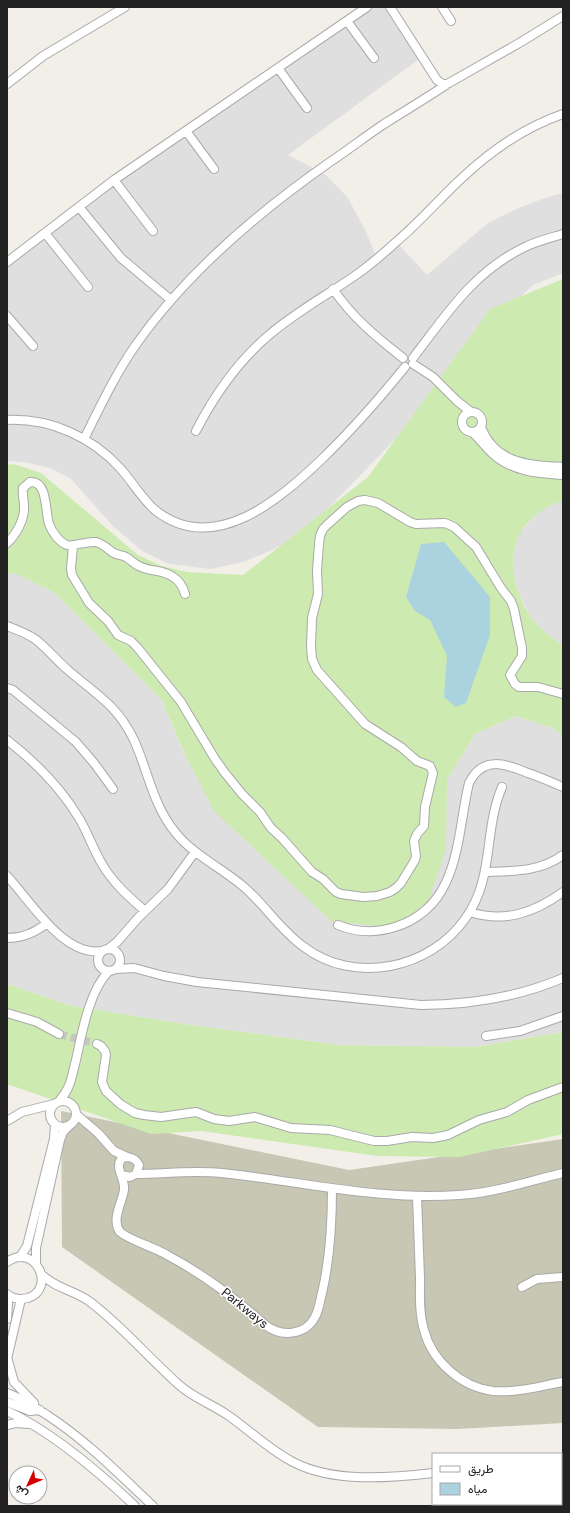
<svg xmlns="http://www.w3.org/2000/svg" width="570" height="1513" viewBox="0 0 570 1513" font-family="'DM Sans',Vazirmatn,sans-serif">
<rect width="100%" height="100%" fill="#f2efe9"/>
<path fill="#e0dfdf" d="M360,7H386L419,59L288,155L326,175L348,198L364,228L376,255L381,261L399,245L427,275L488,223L514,210L542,199L563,193V273L533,285L513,304L449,384L305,532L270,551L243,562L211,569L169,564L142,551L113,526L71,479L50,468L29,463L7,461V258L84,197Z
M563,501V646L547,635L530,616L519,594L513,571L514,551L519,534L534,516L549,505Z
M14,573L55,593L162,700L184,754L446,849L447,780L475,734L516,716L555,729L563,737V1032L475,1047L340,1045L191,1025L72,1006L7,984V574Z"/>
<path fill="#c7c7b4" d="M61,1111L349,1170L563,1139V1423L458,1429L318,1427L62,1247Z"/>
<path fill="#cdebb0" d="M563,279V501C524,513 506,544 516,584C519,595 524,608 531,617C540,629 551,637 563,646V737L555,729L516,716L475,734L447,780L446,849L428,902L392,928L331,921L214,811L184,753L162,700L55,593L14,573L7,574V465L14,464L41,473L138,555L162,566L187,572L243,575L368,477L490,309Z
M7,984L72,1006L191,1025L340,1045L475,1047L563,1032V1134L460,1157L377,1156L201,1131L151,1134L7,1084Z"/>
<path fill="#aad3df" d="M444,542L490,597V635L466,703L456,707L444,697L447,656L430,620L415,611L406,597L421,544Z"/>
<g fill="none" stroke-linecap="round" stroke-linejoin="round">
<path stroke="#c8c6c1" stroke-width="8" stroke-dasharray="8 4" stroke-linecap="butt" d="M59,1034L97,1044"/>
<defs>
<path id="minor" d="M390,7L437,80L444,85L449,83L521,42L563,16
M442,7L451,21
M347,21L374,58
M278,68L307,108
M7,84L43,56L125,7
M186,131L214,169
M114,180L153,231
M79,207L121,258L171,300
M45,233L88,287
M7,262L114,180L367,7
M333,289C353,318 375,336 403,358
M7,316L33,346
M413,358C446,315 474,271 525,247C537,241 550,238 563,234
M413,364L433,377L457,401L471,412
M462 422a10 10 0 1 1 20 0a10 10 0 1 1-20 0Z
M7,420C50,418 92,437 120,468C132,481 141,498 155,510C214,557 280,499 322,459C352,430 379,399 405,367
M481,427C495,464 529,465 563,467
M196,431C215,394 237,362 269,335C296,312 327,295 356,275C370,265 383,254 396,242C420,222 440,198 463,177C493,149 525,127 563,114
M472,432C480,439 485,447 493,454C513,472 538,473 563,475
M84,439C100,407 115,375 135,346C186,273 257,213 330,162C348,150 366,136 384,124C405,111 426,98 446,85
M7,543C16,535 25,519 24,506C24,500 22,494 23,488L30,482C48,480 45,512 49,524C52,532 59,542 67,545C71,547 87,541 96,542C103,544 107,548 112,552C116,555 122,555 126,557C131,560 134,564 139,566C150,572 163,569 173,577C180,581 183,587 185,594
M73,546L71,568L72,575L89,603L108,621L118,635L131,641L137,647L181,702L215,759L225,773L242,794L260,812L271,828L282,838L312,872L323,879L336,892L341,894L363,897L377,896L390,892L396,888L401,883L415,860L416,856L414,841L417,834L424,826L425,807L433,773L430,766L417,761L401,747L365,724L317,670L312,659L311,646L312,618L318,594L317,571L319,544L320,536L323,529L328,524L347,507L358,501L365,500L378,503L410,522L416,524L445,523L454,527L476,547L501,588L511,601L514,609L522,648V656L510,675L515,684L519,687H538L563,694
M7,626C17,630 26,633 35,639C47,648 57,661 69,671C97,695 117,705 134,740C148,771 153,805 175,832C193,855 222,868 244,887C265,905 281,931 304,947C354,985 430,969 465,919C495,878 483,832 502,787
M7,688L13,690L76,742L94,763L113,789
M7,740C34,761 61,788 79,818C88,833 93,849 102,864C113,883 129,897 145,911
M485,872C513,871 540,872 563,855
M7,876C30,900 63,957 102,951
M470,912C504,923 534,913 563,892
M338,925C357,933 376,933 395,927C461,906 456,837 469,783C483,755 505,764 528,773C540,777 551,782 563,787
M7,938C23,938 35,933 47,923
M98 960a11 11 0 1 1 22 0a11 11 0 1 1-22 0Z
M108,949L117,942L138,918L168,889L195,852
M116,969L134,968L164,976L197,982L421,1005C470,1005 518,997 563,978
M7,1013L37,1022L59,1034
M486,1036L520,1031L563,1016
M97,1044L101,1046L105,1051L106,1055L102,1082L106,1091L120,1104L135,1113L144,1115L161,1117L196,1112L214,1119L229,1121L255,1117L291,1128L330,1130L374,1141H387L412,1137L433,1138L448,1135L479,1120L507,1112L528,1100L563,1087
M60,1100C71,1088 72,1075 76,1060C82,1033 89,991 109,971
M50 1114a13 13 0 1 1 26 0a13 13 0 1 1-26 0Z
M77,1115L98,1133L114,1151L127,1157
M7,1121L22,1112L54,1104
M136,1174C164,1174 192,1170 221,1173C301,1181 379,1201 459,1195C494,1193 529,1181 563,1173
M122,1175L130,1177L136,1174L139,1165C135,1156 120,1153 119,1165C118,1172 125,1179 124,1190C122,1203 111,1220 120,1232C131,1241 154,1247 167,1255C203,1274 235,1298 265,1325C281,1337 305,1336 315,1317C319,1310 320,1301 322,1293C330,1259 332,1224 332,1189
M417,1196C418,1223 419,1251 420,1278C420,1295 419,1313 424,1330C432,1361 461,1387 493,1391C517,1393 540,1386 563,1382
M20,1257L27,1246L54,1139L55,1124
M7,1262C35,1242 57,1288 28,1298C20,1300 13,1299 7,1294
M36,1263V1248L60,1140L63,1132L68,1127
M41,1274C55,1288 73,1290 89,1301C121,1325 148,1357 178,1384C193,1398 212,1404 229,1416C249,1430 271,1451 293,1462C333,1483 390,1478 433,1473
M522,1287L537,1279L563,1277
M7,1295L8,1304L7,1319
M7,1357L14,1382L34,1403
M7,1359L21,1299
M7,1393C22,1398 34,1407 47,1415C87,1441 119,1474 153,1506
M7,1402L30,1411L40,1410
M7,1411C51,1431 100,1473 135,1506
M7,1425L16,1423L28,1424
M561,1461H563"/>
</defs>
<use href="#minor" stroke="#a9a9a9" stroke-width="10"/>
<use href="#minor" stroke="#fff" stroke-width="8"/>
</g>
<g text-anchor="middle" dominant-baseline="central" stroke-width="3" stroke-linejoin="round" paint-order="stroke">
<g font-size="13" fill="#222" stroke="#fff">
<text transform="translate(245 1308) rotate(39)">Parkways</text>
</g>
</g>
<rect width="570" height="1513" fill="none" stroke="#222222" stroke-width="16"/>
<rect x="432" y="1453" width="130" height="52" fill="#ffffff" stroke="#a7a7a7"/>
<rect x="440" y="1466" width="20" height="6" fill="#ffffff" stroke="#a7a7a7"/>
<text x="468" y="1473" font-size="12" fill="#222222">طريق</text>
<rect x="440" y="1483" width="20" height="12" fill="#aad3df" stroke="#a7a7a7"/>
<text x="468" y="1493" font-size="12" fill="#222222">مياه</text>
<g transform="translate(28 1485) rotate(226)"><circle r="19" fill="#ffffff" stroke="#a7a7a7"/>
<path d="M0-3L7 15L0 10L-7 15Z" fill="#d40000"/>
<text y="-6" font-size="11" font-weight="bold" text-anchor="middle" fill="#222222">ش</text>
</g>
</svg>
